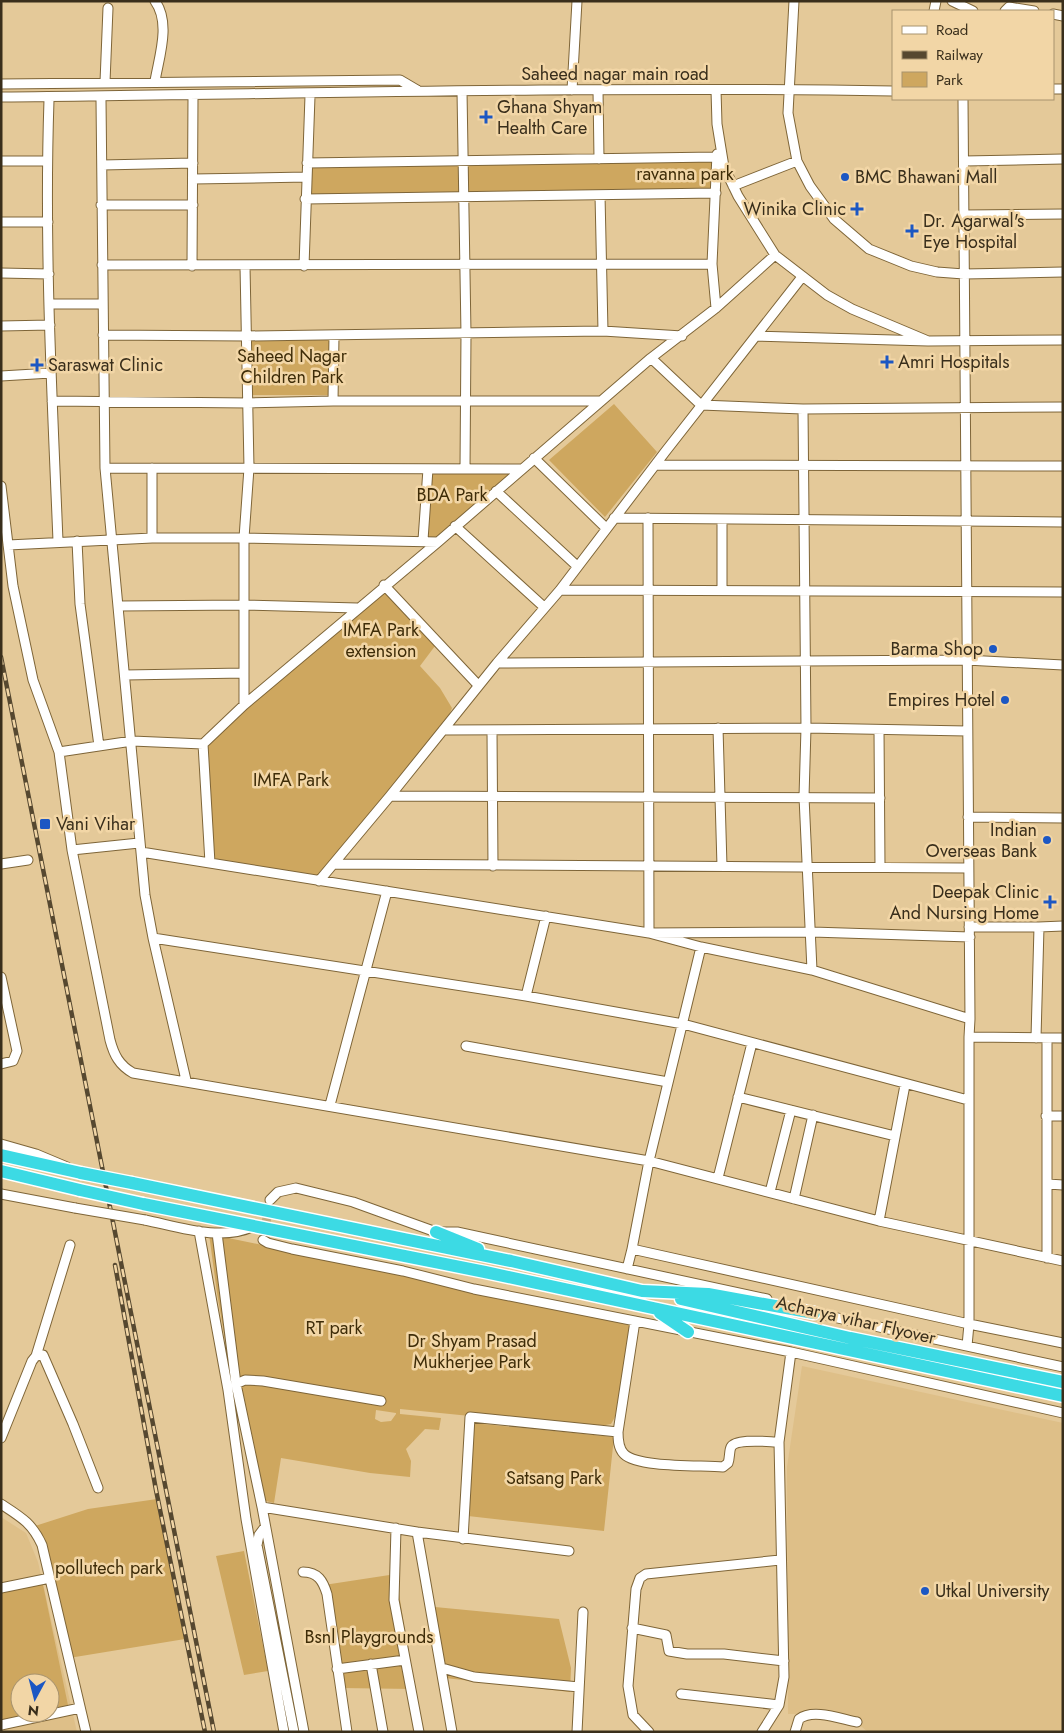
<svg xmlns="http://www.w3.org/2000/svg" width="1064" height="1733" viewBox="0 0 1064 1733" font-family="Jost,sans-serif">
<rect width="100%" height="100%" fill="#e4c999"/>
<path fill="#debf88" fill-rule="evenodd" d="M802,1366L1063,1423V1732H868L846,1714H788L787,1467Z
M1,1517L26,1533L38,1562L77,1732H1ZM20,1683H50V1713H20Z"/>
<path fill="#cea75f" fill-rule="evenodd" d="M717,154L716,193L305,199L307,163Z
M333,338V395H251V339Z
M614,404L657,452L605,517L549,460Z
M428,469H521L438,542L423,540Z
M384,585L438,642L420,666L440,688L452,708L443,730L319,881L210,863L203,744Z
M209,1234L633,1322L615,1417L611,1424L590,1428L400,1409V1414L441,1418L439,1430L425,1429L406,1449L411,1461L410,1477L370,1473L281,1458L274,1503L266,1501L245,1422L232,1381L217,1293ZM376,1410L396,1413V1414L391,1421L381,1422L375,1419Z
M473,1423L614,1437L604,1531L468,1516Z
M157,1499L185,1639L69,1658L35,1526L88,1509Z
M244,1551L268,1671L244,1675L216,1556Z
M396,1574L414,1689L340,1688L324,1585Z
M42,1580L69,1710L1,1725V1588ZM20,1683H50V1713H20Z
M435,1607L559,1619L571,1668L570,1692L445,1678Z"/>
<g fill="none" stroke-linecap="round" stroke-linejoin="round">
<path stroke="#c2aa80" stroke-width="9" stroke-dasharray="9 4.5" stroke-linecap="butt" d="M263,1240L269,1206"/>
<defs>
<path id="minor" d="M794,1L788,113L797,161L810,186L834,219L869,249L911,266L937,272L964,274L1063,272
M952,1L973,11
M934,11L936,1
M1005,11L1009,7L1034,11
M1053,14L1063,16
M155,81C159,57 171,23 155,1
M105,82L108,8
M1,84L400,80L417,90
M1053,89H1063
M572,90L577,1
M598,90L599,159
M716,90L717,124L724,167L738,196L775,255L827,295L852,309L928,341
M462,91L466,334L465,469
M1,97C298,94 596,86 893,91
M963,99L970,1019
M49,100C44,247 52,394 58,541
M101,100L105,468L145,895L153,938L186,1080
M1,161H47
M964,161L1063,159
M307,163L716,157
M102,165L193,163
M193,179L307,177
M733,186L797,161
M600,195L603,331
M305,199L716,193
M101,205H193
M964,215L1063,214
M1,222H48
M102,265L712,264
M192,266L193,98
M304,266L310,96
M1,273L49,274
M50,304H102
M716,308L712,264L717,154
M1,326L50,325
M103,335L247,336L603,331L682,336
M756,336L928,341L1063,340
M651,358L701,405L803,409L1063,407
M1,376L51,373
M52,401L248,403L333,401H601
M333,401L334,335
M803,409L806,728L804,797L812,970
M534,458L606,528
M656,465L1063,466
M105,468L521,469
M1,486L13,586L33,680L59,752L132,741L203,744L244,705L438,542L651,358L716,308L775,255
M496,491L577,566
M614,518L1063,522
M648,518L649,933L812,932L970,937
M722,519V589
M455,526L544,607
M152,538V468
M423,540L428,469
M77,541L80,604L99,746
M8,545L152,538H244L438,542
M384,585L478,685
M560,590L1063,592
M119,606L244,605L357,608
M497,663L966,660L1063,665
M125,675L244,673
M244,705V538L249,468L245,266
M718,728L722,866
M443,730L806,728L967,731
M879,730L880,867
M492,731L493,866
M203,744L210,863
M59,752L72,850
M390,796L880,798
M968,817L1063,818
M139,843L72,850L110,1040C114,1055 119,1065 133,1073L649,1161L879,1221L1063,1261
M141,852L649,933L701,947L812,970L970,1019L969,1037
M1,864L28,860
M334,864L967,868
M319,881L390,796L497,663L560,590L665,452L802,277
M969,927H1039L1036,1038
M1039,927L1063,926
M153,938L526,996L683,1024L968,1100
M701,947L649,1161L632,1249L969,1324V1037L1063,1038
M1,977L17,1051L13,1061L1,1064
M526,996L546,916
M466,1046L668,1082
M738,1097L895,1136
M330,1105L387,891
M1046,1116H1063
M1,1144L36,1154L67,1167
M718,1178L752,1043
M1048,1184L1063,1185
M770,1192L791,1110
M1,1194L75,1208
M794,1199L813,1115
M270,1200L278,1192L296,1188L353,1202L436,1232H457L767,1299
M145,1220C179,1227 221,1242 254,1226
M879,1221L905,1085
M199,1231L228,1390L246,1519L284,1732
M217,1233L236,1384L262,1507L304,1732
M263,1240L268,1243L292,1249L403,1271L474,1289L791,1352L1063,1413
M1047,1258V1038
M627,1269L632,1249
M810,1312L1063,1367
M635,1321L618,1432C618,1439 618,1448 624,1454C638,1468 702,1465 723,1467L728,1463C730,1458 729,1451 731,1447C736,1438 769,1442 779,1442
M967,1346L969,1324L1063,1343
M36,1356L70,1245
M236,1384L245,1380L263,1381L381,1401
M1,1438L32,1361L36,1356L43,1355L73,1424L98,1488
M1,1504C21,1517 32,1523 42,1545L86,1732
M262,1507L417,1532L452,1732
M265,1527L259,1535L257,1545L294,1732
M396,1528L394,1600L419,1732
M417,1532L569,1551
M463,1539L470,1417L618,1432
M303,1572C318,1572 323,1581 327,1594L347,1732
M1,1588L50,1578
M632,1628L666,1635L669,1651L687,1654H724L784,1661
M371,1664L383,1732
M442,1668L474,1677L579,1687
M337,1669L405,1660
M681,1694L779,1705
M1,1725L80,1708
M577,1732L583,1612
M649,1732L633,1715L628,1686L636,1589L640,1578L646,1574L780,1560
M762,1732L779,1705L784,1677L779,1442L791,1352
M795,1732L799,1719C813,1708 841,1719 857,1722"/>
<path id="highway" d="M1,1155L81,1173
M1,1171L80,1190
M132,1183L511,1261L642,1291L708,1294L814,1313
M143,1204L485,1272L1063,1396
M436,1232L478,1249
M681,1299L850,1338L1063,1382
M660,1313L688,1332"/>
</defs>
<use href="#minor" stroke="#7e6538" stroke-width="11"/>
<use href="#highway" stroke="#fff" stroke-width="15"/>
<use href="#minor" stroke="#fff" stroke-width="9"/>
<use href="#highway" stroke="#3cdae4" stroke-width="12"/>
<defs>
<path id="rail" d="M1,657L214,1732
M115,1265L156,1490L205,1732"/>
</defs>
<use href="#rail" stroke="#564830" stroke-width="4.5"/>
<use href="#rail" stroke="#f2d6a6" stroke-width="2.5" stroke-dasharray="8" stroke-linecap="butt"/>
<defs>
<path id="minor-bridge" d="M75,1208L145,1220"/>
<path id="highway-bridge" d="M81,1173L132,1183
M80,1190L143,1204"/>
</defs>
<use href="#minor-bridge" stroke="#7e6538" stroke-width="11" stroke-linecap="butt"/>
<use href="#highway-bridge" stroke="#fff" stroke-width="15" stroke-linecap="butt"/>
<use href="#minor-bridge" stroke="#fff" stroke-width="9"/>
<use href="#highway-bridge" stroke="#3cdae4" stroke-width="12"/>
</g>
<g fill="#1c57c3" stroke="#f2d6a6" stroke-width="2">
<path d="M483.5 109.5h5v5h5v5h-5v5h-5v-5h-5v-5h5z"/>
<circle cx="845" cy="177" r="5"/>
<path d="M854.5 201.5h5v5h5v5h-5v5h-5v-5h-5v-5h5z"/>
<path d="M909.5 223.5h5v5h5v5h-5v5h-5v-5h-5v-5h5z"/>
<path d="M884.5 354.5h5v5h5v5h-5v5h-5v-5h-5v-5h5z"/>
<path d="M34.5 357.5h5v5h5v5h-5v5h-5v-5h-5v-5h5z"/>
<circle cx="993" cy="649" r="5"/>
<circle cx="1005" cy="700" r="5"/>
<rect x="39" y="818" width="12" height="12" rx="2.5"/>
<circle cx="1047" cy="840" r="5"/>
<path d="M1047.5 894.5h5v5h5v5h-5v5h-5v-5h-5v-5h5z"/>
<circle cx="925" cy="1591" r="5"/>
</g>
<g text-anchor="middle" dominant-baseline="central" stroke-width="5" stroke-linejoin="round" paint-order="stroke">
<g font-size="18" fill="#392e1b" stroke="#f2d6a6">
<text x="615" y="74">Saheed nagar main road</text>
<text transform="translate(856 1320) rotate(13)">Acharya vihar Flyover</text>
</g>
<g font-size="18" fill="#392e1b" stroke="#f2d6a6" text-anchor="start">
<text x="497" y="107">Ghana Shyam<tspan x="497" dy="21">Health Care</tspan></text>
<text x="855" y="177">BMC Bhawani Mall</text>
<text x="846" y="209" text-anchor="end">Winika Clinic</text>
<text x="923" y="221">Dr. Agarwal's<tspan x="923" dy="21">Eye Hospital</tspan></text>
<text x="898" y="362">Amri Hospitals</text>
<text x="48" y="365">Saraswat Clinic</text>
<text x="983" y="649" text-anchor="end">Barma Shop</text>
<text x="995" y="700" text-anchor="end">Empires Hotel</text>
<text x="56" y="824">Vani Vihar</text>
<text x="1037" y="830" text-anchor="end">Indian<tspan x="1037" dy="21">Overseas Bank</tspan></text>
<text x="1039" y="892" text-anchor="end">Deepak Clinic<tspan x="1039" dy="21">And Nursing Home</tspan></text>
<text x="935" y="1591">Utkal University</text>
</g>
<g font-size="18" fill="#3e2c08" stroke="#f2d6a6">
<text x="685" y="174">ravanna park</text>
<text x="292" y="356">Saheed Nagar<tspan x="292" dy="21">Children Park</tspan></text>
<text x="452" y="495">BDA Park</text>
<text x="381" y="630">IMFA Park<tspan x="381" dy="21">extension</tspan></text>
<text x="291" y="780">IMFA Park</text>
<text x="334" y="1328">RT park</text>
<text x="472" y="1341">Dr Shyam Prasad<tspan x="472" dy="21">Mukherjee Park</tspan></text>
<text x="554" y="1478">Satsang Park</text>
<text x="109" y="1568">pollutech park</text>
<text x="369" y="1637">Bsnl Playgrounds</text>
</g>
</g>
<rect width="1064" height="1733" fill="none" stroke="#392e1b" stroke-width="5"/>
<rect x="892" y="10" width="162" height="90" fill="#f2d6a6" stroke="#a8936e"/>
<rect x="902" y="26" width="25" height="8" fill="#ffffff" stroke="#a8936e"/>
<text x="936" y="35" font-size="15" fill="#392e1b">Road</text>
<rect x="902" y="51" width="25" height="8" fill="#564830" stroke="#a8936e"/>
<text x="936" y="60" font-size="15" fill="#392e1b">Railway</text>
<rect x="902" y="72" width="25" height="15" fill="#cea75f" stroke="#a8936e"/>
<text x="936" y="85" font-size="15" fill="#392e1b">Park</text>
<g transform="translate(35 1698) rotate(187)"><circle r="24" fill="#f2d6a6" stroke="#a8936e"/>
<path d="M0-4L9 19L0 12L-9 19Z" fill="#1c57c3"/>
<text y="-8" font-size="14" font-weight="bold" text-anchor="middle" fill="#392e1b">N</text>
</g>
</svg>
